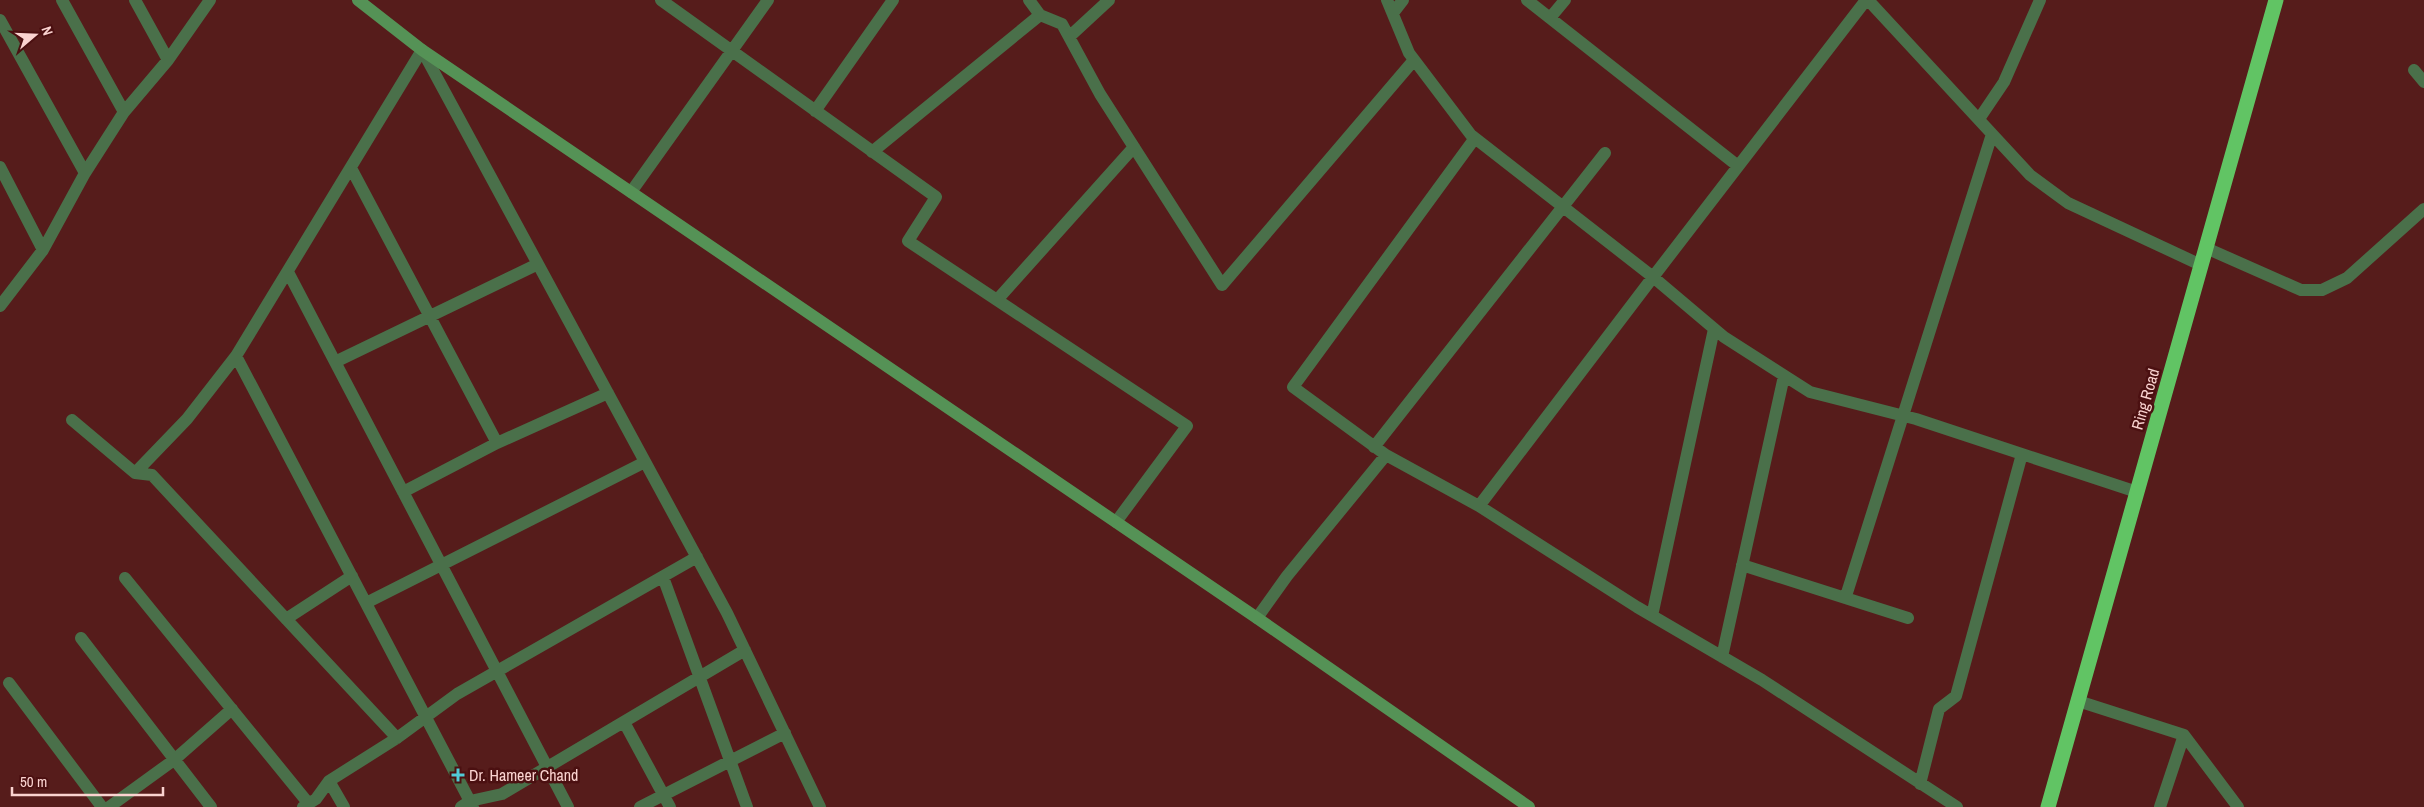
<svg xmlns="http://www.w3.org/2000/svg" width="2424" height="807" viewBox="0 0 2424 807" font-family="'Archivo Narrow',sans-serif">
<rect width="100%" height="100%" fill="#561c1b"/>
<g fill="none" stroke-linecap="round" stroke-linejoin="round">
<path stroke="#4a704a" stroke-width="12" d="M62,0L124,112
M135,0L168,60
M661,0L936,197L908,241L1187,426L1116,522
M1029,0L1040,15L1062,24L1100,94L1222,285L1414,60
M1387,0L1409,53L1471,135L1653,277L1866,0
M1527,0L1738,166
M1868,0L2030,175L2068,203L2201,265
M1393,13L1403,0
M1550,18L1565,0
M0,20L85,173
M1069,37L1109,0
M2414,70L2424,82
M815,111L893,0
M1979,119L2004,82L2040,0
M1475,138L1293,387L1386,455L1479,506L1637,607L1762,680L1957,807
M872,152L1040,15
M0,167L43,250
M351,168L497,443
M631,192L768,0
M2206,248L2301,290H2322L2347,278L2424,209
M288,272L568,807
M997,300L1134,147
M0,306L43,250L85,173L124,112L168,60L210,0
M236,356L473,807
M335,362L538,264
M72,420L135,473L152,475L397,738
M1374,447L1605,153
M135,473L187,419L236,356L422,50L727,613L820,807
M403,492L497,443L608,393
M1479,506L1653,277L1724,337L1810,392L1916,419L2137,492
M1742,565L1908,618
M663,577L747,807
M125,578L309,804
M1846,596L1992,134
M366,603L645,462
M1652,616L1714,329
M1257,618L1287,576L1386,455
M286,619L352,576
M81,638L211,807
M1722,657L1784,376
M9,683L102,807
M2078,701L2184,735L2238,807
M624,722L670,807
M329,781L344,807
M1920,784L1939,709L1956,696L2022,454
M109,807L174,760L232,709
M303,807L316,799L329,781L397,738L457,694L697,557
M461,807L470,801L502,794L745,650
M640,807L785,733
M2160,807L2184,735"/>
<path stroke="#559256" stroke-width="12" d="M358,0L422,50L1257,618L1529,807"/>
<path stroke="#61c464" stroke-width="15" d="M2048,807L2276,0"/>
</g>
<path fill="#52cbd7" stroke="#4b1011" stroke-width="2" d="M455.5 767.5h5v5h5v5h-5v5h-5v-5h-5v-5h5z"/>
<g text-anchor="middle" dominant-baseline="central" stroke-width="5" stroke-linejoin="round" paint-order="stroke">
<g font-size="16" fill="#fad3d0" stroke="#4b1011">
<text transform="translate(2145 399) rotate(-74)">Ring Road</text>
</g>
<g font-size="16" fill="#fad3d0" stroke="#4b1011" text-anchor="start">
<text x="469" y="775">Dr. Hameer Chand</text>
</g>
</g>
<g transform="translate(35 35) rotate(71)" stroke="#4b1011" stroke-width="4" paint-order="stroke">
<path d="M0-4L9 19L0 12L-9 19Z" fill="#fad3d0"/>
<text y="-8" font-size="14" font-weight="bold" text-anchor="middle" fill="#fad3d0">N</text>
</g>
<path d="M12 787v8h151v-8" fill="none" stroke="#fad3d0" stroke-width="2.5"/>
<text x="20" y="787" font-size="15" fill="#fad3d0" stroke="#4b1011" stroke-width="4" paint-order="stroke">50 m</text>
</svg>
